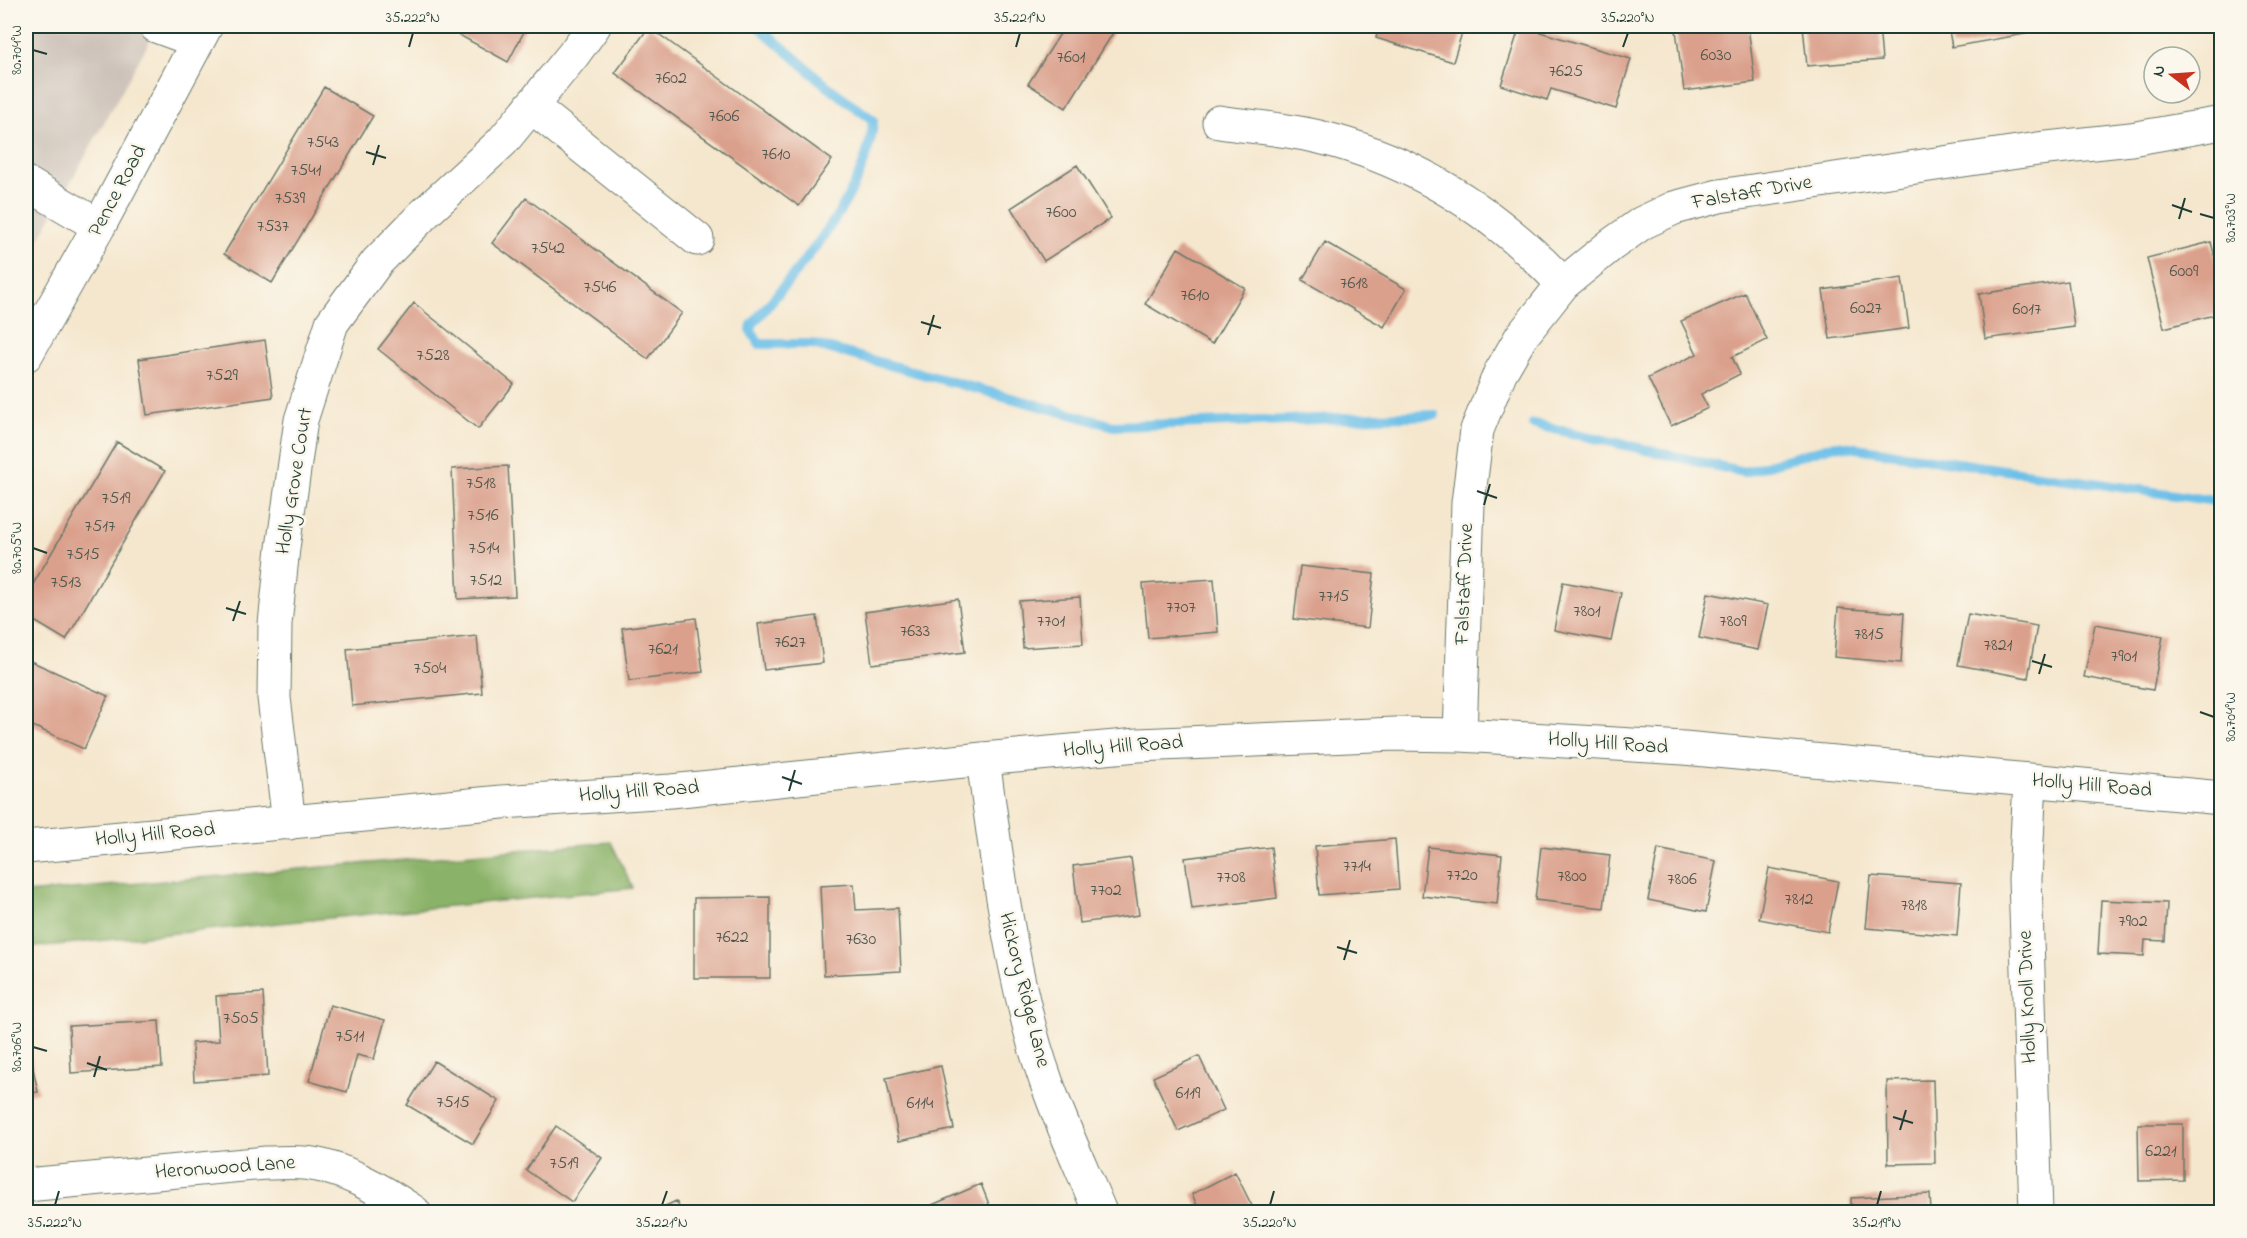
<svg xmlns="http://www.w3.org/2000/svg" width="2247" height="1238" viewBox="0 0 2247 1238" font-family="'Indie Flower',sans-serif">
<rect width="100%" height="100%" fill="#fbf7ec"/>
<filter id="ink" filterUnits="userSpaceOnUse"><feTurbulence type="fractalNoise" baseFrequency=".0167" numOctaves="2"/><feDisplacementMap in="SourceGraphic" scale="12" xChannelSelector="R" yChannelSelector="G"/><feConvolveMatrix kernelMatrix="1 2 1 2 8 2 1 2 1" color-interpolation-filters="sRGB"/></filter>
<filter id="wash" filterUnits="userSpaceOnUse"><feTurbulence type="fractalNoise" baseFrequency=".008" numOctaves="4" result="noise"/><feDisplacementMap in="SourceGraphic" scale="24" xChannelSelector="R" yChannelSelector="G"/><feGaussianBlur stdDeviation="1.35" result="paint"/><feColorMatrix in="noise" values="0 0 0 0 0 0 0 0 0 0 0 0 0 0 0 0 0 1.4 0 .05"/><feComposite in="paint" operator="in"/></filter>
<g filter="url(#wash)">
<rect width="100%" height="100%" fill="#f5e7ce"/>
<path fill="#cdc2b9" d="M26,26H158L26,262Z"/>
<path fill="#8ab268" stroke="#54784e" stroke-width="1.5" d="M611,842L633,888L26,948V893Z"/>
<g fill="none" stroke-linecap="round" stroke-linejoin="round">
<path stroke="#6cbfe8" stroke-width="10" d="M758,26L827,86L873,120C869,194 796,270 752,325L751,331L759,344H812L1114,426L1435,415
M1533,424L1744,472L1836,445L2222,502"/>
</g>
<g id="blocks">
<path fill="#daa08c" d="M443,26H527L508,62Z
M1065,26H1101L1113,33L1066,108L1028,84Z
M1379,26H1464L1453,62L1376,38Z
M1520,26L1631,59L1616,109L1551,89L1547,100L1501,85Z
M1714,26H1748L1755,82L1684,91L1676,30Z
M1803,26H1879L1882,60L1807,66Z
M1948,26H2023L2025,34L1952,47Z
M649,27L832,160L799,206L615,73Z
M324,87L373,116L272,283L224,254Z
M1077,165L1111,218L1044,261L1011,208Z
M526,198L682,313L648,359L492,243Z
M1325,242L1406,289L1384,327L1302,280Z
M2211,242L2222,285V313L2164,328L2147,258Z
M1178,248L1245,288L1212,344L1145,304Z
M1902,278L1909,328L1830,339L1823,290Z
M2068,281L2074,327L1985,339L1979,294Z
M1745,293L1767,340L1732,357L1740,374L1701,394L1708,408L1671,426L1648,378L1697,354L1681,321Z
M414,303L514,384L478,429L378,349Z
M265,340L273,397L147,415L139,359Z
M117,442L165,471L66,640L26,616V596Z
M508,466L515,596L458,599L452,469Z
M1300,566L1374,574L1368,628L1294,619Z
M1214,579L1218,632L1148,638L1143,584Z
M1563,582L1621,593L1611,641L1554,630Z
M1708,593L1768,605L1758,650L1699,638Z
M1080,597L1083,644L1023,648L1019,601Z
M958,599L965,652L872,664L865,612Z
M1838,608L1904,613L1901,663L1834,657Z
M1968,614L2037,626L2028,678L1958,665Z
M817,616L823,663L764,670L758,624Z
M696,618L703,672L629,681L622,628Z
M2095,624L2163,636L2153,690L2084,677Z
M477,636L482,693L352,706L347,649Z
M26,659L108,696L84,749L26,723Z
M1395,839L1399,889L1319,895L1315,846Z
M1271,847L1277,898L1192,909L1185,858Z
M1428,847L1502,855L1497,904L1422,896Z
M1541,847L1610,855L1604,908L1535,900Z
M1658,849L1716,861L1706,912L1648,900Z
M1131,858L1139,915L1080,923L1073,866Z
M1769,868L1838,881L1828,932L1759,919Z
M1871,876L1961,883L1957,936L1866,928Z
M854,884L856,910L898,908L901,971L824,975L820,886Z
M770,897V978H694V898Z
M2101,900L2167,903L2165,941L2145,940L2144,956L2098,954Z
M263,993L268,1076L194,1081L192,1043L219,1041L216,996Z
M330,1005L385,1020L374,1059L357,1055L347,1092L309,1081Z
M159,1021L162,1067L71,1073L69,1026Z
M29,1049L38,1092L26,1094V1050Z
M1199,1056L1224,1110L1178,1131L1153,1077Z
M434,1061L499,1101L473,1144L407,1105Z
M941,1066L954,1129L899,1141L886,1078Z
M1933,1080L1935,1163L1888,1164L1887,1081Z
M2138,1124H2183V1180L2139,1181Z
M556,1126L602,1158L572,1202L526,1170Z
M1235,1172L1255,1212H1200L1192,1194Z
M981,1184L992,1212H935L932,1205Z
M1930,1194L1931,1212H1851V1198Z
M676,1201L682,1212H653Z"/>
</g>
</g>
<g filter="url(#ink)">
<use href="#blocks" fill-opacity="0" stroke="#6a786a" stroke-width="1.5"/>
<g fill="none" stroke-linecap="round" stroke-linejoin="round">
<defs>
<path id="minor" d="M156,26L197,41
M531,106L697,239
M1219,122C1252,127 1286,129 1319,137C1414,160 1496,213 1563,284
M26,183L99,226
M26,355L99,226L206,26
M1460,735L1468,503L1477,430L1500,373L1521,337L1563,284L1611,245L1642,223L1674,208L1719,196L2038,149L2131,139L2222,123
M983,759C995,849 1007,940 1030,1029C1046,1092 1075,1152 1100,1212
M2030,781L2025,879L2036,1212
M289,823L274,698L275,624L283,548L301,420L332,323L377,262L424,214L502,142L573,55L594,26
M26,847L502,802L671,791L983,759L1138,745L1395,734L1460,735L1684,748L2222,798
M26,1185L266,1163C278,1163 291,1162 304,1163C342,1166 383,1191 414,1212"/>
</defs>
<use href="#minor" stroke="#6a786a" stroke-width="35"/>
<use href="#minor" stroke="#fff" stroke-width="33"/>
</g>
</g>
<path fill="none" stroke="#1f3d34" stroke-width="2" d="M409,47L413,33M1016,47L1020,33M1623,47L1628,33M33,50L47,54M366,152L386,158M373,165L379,145M2172,205L2192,212M2200,214L2214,218M2179,219L2185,198M921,322L941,328M928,335L934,315M1477,491L1497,498M1484,505L1490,484M33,548L47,553M226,608L246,614M233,621L240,601M2032,661L2052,667M2039,674L2045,654M2200,712L2214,717M782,777L802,784M789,791L795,770M1337,947L1357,953M1344,960L1350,940M33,1047L47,1051M87,1063L107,1070M94,1077L100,1056M1893,1117L1913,1123M1900,1130L1906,1110M55,1205L59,1191M662,1205L667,1191M1270,1205L1274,1191M1877,1205L1881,1191"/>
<g text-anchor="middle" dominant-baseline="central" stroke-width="5" stroke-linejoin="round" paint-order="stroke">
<g font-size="18" fill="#4e564a">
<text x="1716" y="56">6030</text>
<text x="1071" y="58">7601</text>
<text x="1566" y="72">7625</text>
<text x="671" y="79">7602</text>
<text x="724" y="117">7606</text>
<text x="323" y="143">7543</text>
<text x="776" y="155">7610</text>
<text x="306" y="171">7541</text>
<text x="290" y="199">7539</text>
<text x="1061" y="213">7600</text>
<text x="273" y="227">7537</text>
<text x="548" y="249">7542</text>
<text x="2184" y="272">6009</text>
<text x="1354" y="284">7618</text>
<text x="600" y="288">7546</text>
<text x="1195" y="296">7610</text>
<text x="1866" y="309">6027</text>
<text x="2027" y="310">6017</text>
<text x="433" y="356">7528</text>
<text x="222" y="376">7529</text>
<text x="481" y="484">7518</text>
<text x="116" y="499">7519</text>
<text x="483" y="516">7516</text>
<text x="100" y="527">7517</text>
<text x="484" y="549">7514</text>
<text x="83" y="555">7515</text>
<text x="486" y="581">7512</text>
<text x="66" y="583">7513</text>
<text x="1334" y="597">7715</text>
<text x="1181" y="608">7707</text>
<text x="1587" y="612">7801</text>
<text x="1051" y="622">7701</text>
<text x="1733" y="622">7809</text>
<text x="915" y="632">7633</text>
<text x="1869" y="635">7815</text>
<text x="790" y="643">7627</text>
<text x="1998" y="646">7821</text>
<text x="663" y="650">7621</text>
<text x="2124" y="657">7901</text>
<text x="430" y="669">7504</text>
<text x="1357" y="867">7714</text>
<text x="1462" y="876">7720</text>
<text x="1572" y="877">7800</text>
<text x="1231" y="878">7708</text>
<text x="1682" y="880">7806</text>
<text x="1106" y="891">7702</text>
<text x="1799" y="900">7812</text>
<text x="1914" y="906">7818</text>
<text x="2133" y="922">7902</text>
<text x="732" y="938">7622</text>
<text x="861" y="940">7630</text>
<text x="241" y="1019">7505</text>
<text x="350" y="1037">7511</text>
<text x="1188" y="1094">6119</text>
<text x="453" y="1103">7515</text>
<text x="920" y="1104">6114</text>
<text x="2161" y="1152">6221</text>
<text x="564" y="1164">7519</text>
</g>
<g font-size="21" fill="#1f3d34" stroke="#fbf7ec">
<text transform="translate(118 191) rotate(-62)">Pence Road</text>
<text transform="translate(1752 193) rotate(-10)">Falstaff Drive</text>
<text transform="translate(295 481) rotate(-81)">Holly Grove Court</text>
<text transform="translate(1465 584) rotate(-88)">Falstaff Drive</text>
<text transform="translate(1608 744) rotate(4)">Holly Hill Road</text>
<text transform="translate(1123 747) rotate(-4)">Holly Hill Road</text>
<text transform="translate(2092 786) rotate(5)">Holly Hill Road</text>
<text transform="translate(639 792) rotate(-4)">Holly Hill Road</text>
<text transform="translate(155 835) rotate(-5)">Holly Hill Road</text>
<text transform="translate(1024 990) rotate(76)">Hickory Ridge Lane</text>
<text transform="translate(2028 997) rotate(-92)">Holly Knoll Drive</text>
<text transform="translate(225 1168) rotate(-4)">Heronwood Lane</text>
</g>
</g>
<rect width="2247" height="1238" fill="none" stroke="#fbf7ec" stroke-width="66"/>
<g transform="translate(2172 75) rotate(287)"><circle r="28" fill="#fbf7ec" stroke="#a3ada2" stroke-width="1.5"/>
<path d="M0-4.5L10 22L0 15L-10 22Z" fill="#c8321e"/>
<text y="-9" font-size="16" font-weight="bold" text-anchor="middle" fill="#1f3d34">N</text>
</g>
<rect x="33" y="33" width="2181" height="1172" fill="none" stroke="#1f3d34" stroke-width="2"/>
<g font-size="15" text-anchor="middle" fill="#1f3d34">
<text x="413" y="22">35.222°N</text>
<text x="1020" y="22">35.221°N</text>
<text x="1628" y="22">35.220°N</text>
<text transform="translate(16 50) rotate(-90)" y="5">80.704°W</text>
<text transform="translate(2230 218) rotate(-90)" y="5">80.703°W</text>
<text transform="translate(16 548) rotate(-90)" y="5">80.705°W</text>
<text transform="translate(2230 717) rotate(-90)" y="5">80.704°W</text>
<text transform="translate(16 1047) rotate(-90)" y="5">80.706°W</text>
<text x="55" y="1227">35.222°N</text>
<text x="662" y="1227">35.221°N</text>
<text x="1270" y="1227">35.220°N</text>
<text x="1877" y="1227">35.219°N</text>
</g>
</svg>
